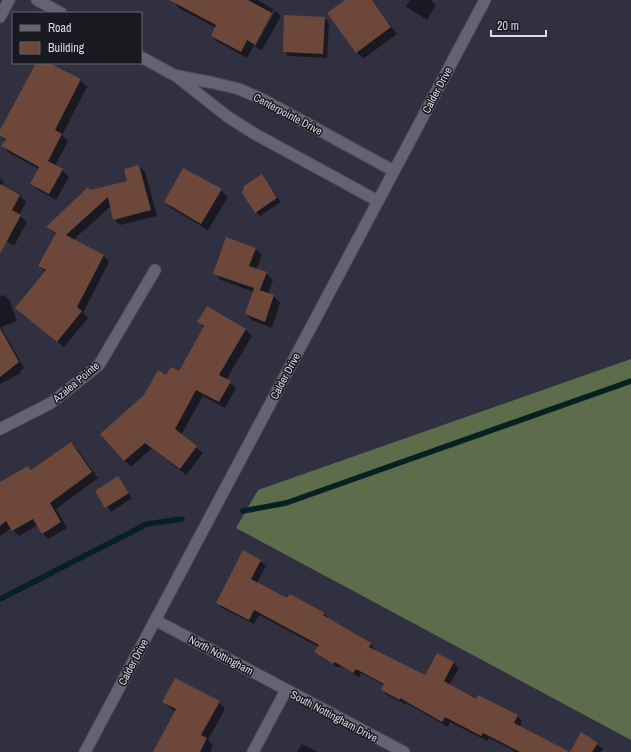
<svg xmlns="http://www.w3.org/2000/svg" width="631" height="752" viewBox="0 0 631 752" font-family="'Archivo Narrow',sans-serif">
<rect width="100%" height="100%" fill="#313040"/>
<path fill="#5d6d4b" d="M631,359V740L236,528L258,490Z"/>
<path fill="#0007" d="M173,0H257L275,10H273L247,58L218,42L212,36L216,28L179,8L173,1Z
M347,0H372L397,34L363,59L357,52Z
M410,0H431L436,5L427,20L411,10L406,6Z
M275,11L281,16L262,50L255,47Z
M325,18L329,23L327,58L288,56L284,51Z
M37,63H47L80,80L87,87L62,135L68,141L55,166L62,170L69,177L56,200L38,190L31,184L39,169L9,153L3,146L6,141L0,136V132Z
M139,166L145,172L157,216L120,225L114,219L111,206L73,240L103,255L109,262L83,313L88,318L64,347L23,314L46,272L39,266L56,234L47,227L90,191L128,182Z
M262,176L281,202L260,216L256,212Z
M0,178L4,182L2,186L20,196L26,202L19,215L27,222L14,246L0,238Z
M221,190L228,197L208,230L171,208L165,202Z
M255,248L262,255L256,270L266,273L273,280L268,294L274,296L280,303L272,328L253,321L246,314L254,292L221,280L214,273Z
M4,295L10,301L17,321L1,327L24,368L20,372L21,373L0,384V296Z
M199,322L245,329L252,336L226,380L236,388L225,408L203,396L181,435L203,453L186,475L152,448L131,467L101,434L167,376L179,372L204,328Z
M71,443L77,449L98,478L56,509L67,528L48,539L42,533L38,525L19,536L11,528L0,536V483L28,467L32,471Z
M122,482L132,498L111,512L96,491Z
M260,561L266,566L257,583L288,600L324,613L329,619V620L370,644L375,649V651L425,676L438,654L454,663L459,668L449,685L477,701L517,716L522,721L520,727L568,752H513V750L489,738L487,741L450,722L448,727L406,703L405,704L387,695L382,690L384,685L361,673L359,677L340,666L339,668L321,657L316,652L319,647L259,615L254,624L222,608L217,602Z
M163,702H219L225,709L208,740L213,745L210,752H154L176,712L170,708Z
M302,744L318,752H297Z
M597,744L603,749L601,752H571Z"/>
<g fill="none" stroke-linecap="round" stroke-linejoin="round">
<path stroke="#052122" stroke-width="5.5" d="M243,511L286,503L631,381
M0,599L147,524L182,519"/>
</g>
<path fill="#6c473a" d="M169,0H248L272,13L255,45L247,40L241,52L211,36L216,25Z
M345,0H372L391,27L356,53L327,13Z
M284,15L325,17L323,54L283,52Z
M36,63H49L81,79L55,130L62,134L48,161L63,169L49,194L30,184L39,167L1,146L6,139L0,136V130Z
M139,165L151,210L113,220L108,197L66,235L104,255L77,307L82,311L57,342L15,308L46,270L38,266L56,233L46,227L88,187L90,190L127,181L124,169Z
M183,168L222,189L201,224L164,202Z
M262,174L277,198L255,213L242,193L244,186Z
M0,184L20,195L12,210L21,215L0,254Z
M226,237L256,248L249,266L267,272L260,290L213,274Z
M254,288L274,295L265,322L245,314Z
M207,306L246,329L219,375L231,381L219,402L196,390L175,429L197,446L180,469L145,443L124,461L100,434L144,395L158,370L166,375L171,367L179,371L204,326L197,322Z
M0,328L19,362L0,377Z
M71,442L92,472L50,503L61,522L42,534L33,519L12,531L6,521L0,526V482L28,466L31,470Z
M118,476L129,493L105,508L95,491Z
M243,550L261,560L251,579L287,598L290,594L325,613L323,615L371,643L369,647L425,675L437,653L454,662L444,681L476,699L478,695L518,715L514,723L570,752L581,732L598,743L592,752H520L483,733L481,736L445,717L442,722L400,698V700L381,690L384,684L356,669L353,673L335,662L333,664L314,652L319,645L254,610L249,620L216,603Z
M175,678L220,701L201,735L207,738L200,752H153L176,709L162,702Z"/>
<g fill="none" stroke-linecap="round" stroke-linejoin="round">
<defs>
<path id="minor" d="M0,17L9,0
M0,429L51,403L99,365L155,270
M155,620L404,752
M253,752L286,690"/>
<path id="tertiary" d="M37,0L61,13
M141,57L176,76L228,117L255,134L378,201
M178,76L214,83L239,89L264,100L394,171
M85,752L485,0"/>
</defs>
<use href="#minor" stroke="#4c4b58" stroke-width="13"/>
<use href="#tertiary" stroke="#4c4b58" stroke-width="13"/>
<use href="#minor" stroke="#636374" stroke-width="11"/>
<use href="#tertiary" stroke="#636374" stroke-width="11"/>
</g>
<g text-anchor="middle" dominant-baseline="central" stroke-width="3" stroke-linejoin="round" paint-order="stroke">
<g font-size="11" fill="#dcdce6" stroke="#191920">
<text transform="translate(437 90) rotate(-62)">Calder Drive</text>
<text transform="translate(288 114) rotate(28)">Centerpointe Drive</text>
<text transform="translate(285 376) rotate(-62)">Calder Drive</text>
<text transform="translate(76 382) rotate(-40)">Azalea Pointe</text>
<text transform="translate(221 655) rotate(28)">North Nottingham</text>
<text transform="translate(133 662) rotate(-62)">Calder Drive</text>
<text transform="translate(334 716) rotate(28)">South Nottingham Drive</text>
</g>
</g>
<rect x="12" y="12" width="130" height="52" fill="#191920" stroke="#67676f"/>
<rect x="20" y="25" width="20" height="6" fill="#636374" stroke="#67676f"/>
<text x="48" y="32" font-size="12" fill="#dcdce6">Road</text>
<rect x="20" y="42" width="20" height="12" fill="#6c473a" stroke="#67676f"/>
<text x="48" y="52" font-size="12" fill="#dcdce6">Building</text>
<path d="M491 30v6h55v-6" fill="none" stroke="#dcdce6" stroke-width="2"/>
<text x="497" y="30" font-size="12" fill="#dcdce6" stroke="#191920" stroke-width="3" paint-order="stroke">20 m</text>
</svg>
